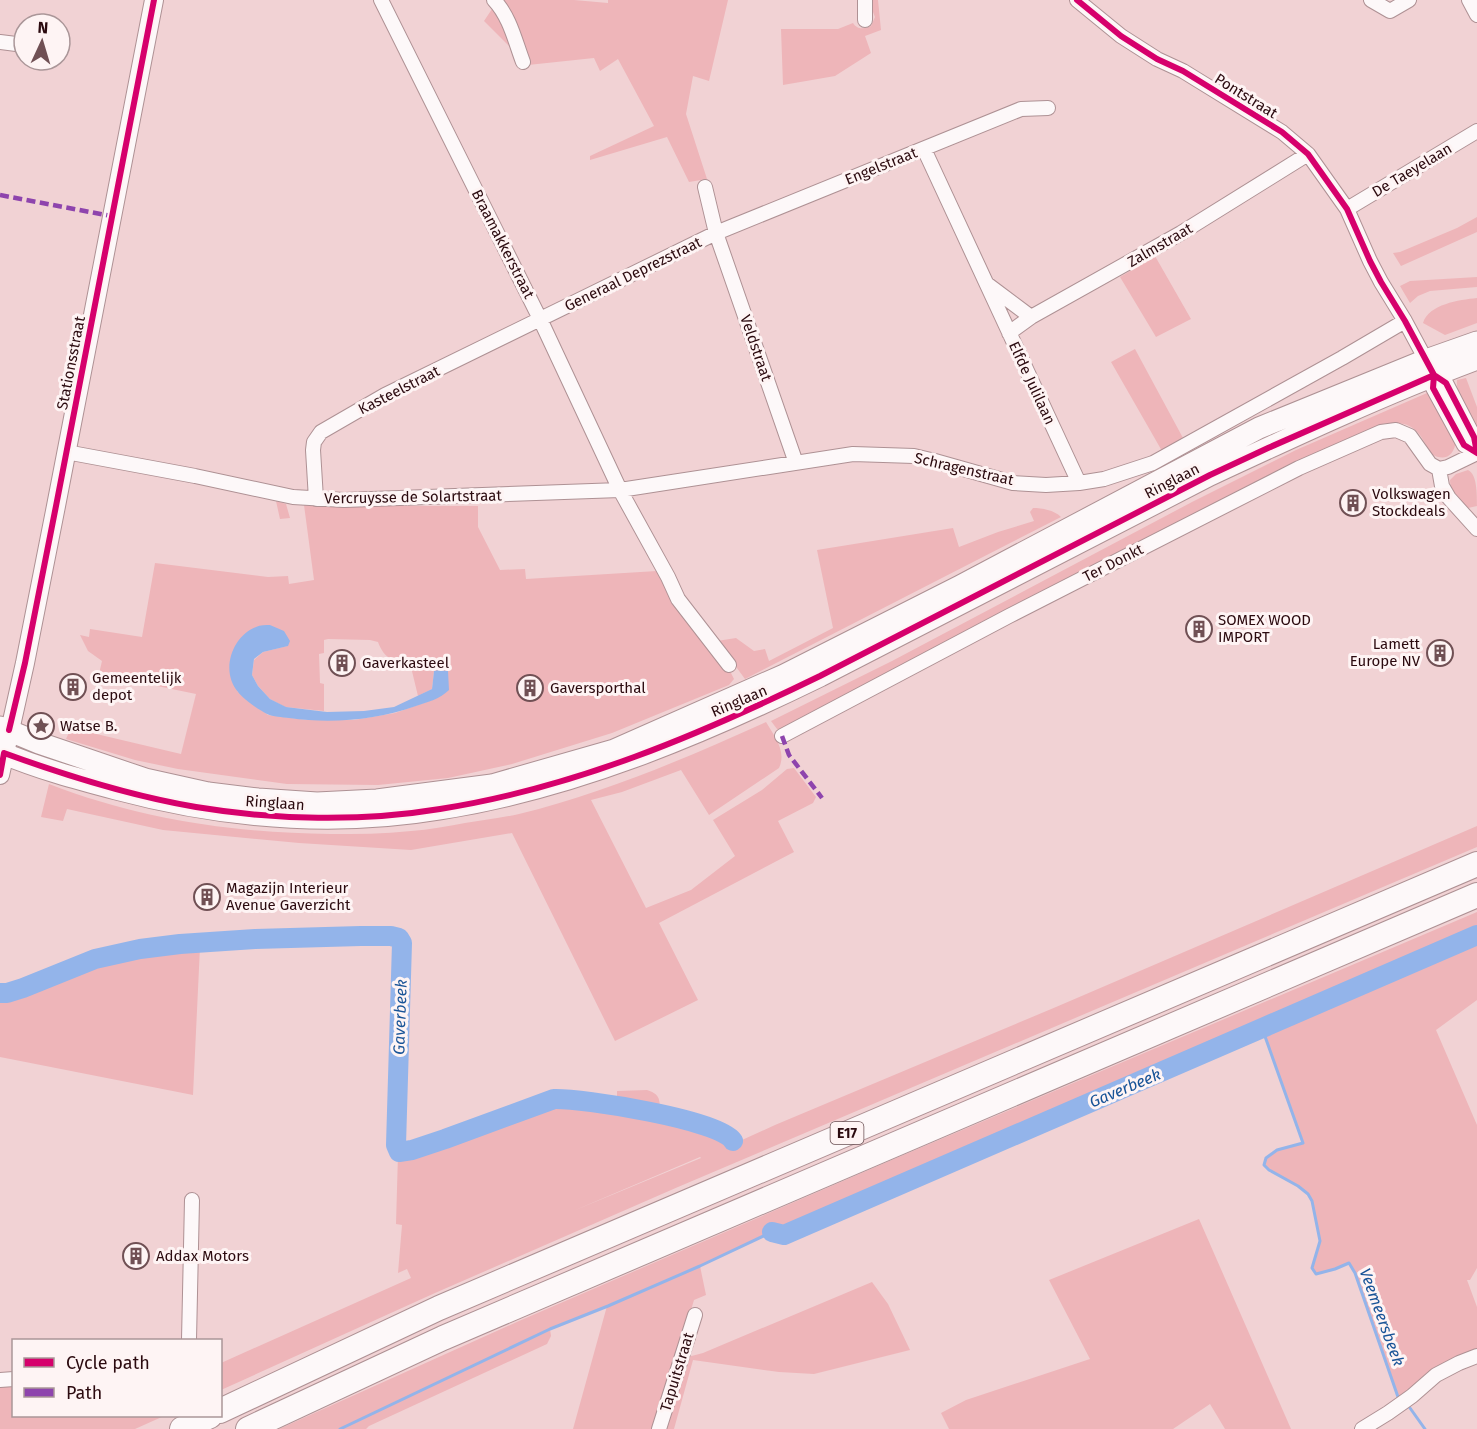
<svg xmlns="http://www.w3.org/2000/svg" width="1477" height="1429" viewBox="0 0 1477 1429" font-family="'Fira Sans',sans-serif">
<rect width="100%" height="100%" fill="#f1d2d4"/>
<path fill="#eeb5b9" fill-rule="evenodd" d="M498,0H574L608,3V0H728L709,81L693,76L686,114L707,179L689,182L667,137L590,160V156L654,126L618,59L600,71L594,58L528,65L484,21Z
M867,0H878L881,30L865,36L871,53L835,76L783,85L781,29H838L853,23C857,30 865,29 871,26L875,17L873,12L867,6Z
M1477,217V232L1401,266L1393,253L1400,252L1457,228Z
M1155,256L1191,319L1156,337L1120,277Z
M1477,277V287L1430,291L1418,296L1410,303L1400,286L1410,281Z
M1477,298V323L1445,335L1423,323C1429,304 1459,300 1477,298Z
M1135,349L1183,438L1162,451L1111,362Z
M1466,378L1477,407V430C1470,417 1455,395 1457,380Z
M1427,393L1430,394L1456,441C1454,456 1445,462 1431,454C1418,429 1412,420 1382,424L1302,461L780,730L777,729L771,721L892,661L1192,502L1296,450Z
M1468,470C1477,474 1477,493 1477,506L1468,508C1457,503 1450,492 1450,480L1456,474Z
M276,501L286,504L290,518L280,519Z
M304,505L316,506H478V527L500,570L525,569L526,579L657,571L706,642L731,673L734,679L729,685L612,733L512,764L448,778L378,785L287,784L178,769L135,760L66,739L71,728L181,754L196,694L99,674L102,661L88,651L80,635L89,637L90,629L142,637L155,563L268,577L288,576L289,584L314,580ZM270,625L287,646L263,652L254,660L252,675L258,686L270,699L285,707L324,711V684L320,683L319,654L324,653V640L328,639L370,640L378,642C385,660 392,660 410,663L418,696L432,689L434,671L435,699L395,713L354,720H307L268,715L237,691Z
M1033,508C1042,508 1054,510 1061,517L745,679L717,641L736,638L754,651L765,649L769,661L833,628L817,550L953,528L959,547L998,532L1034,521L1030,512Z
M766,722C774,736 787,751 779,768L709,815L681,770L622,792L591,800L646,908L691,890L735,856L713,820L762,790L787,769L794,768L816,797L813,803L778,821L794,852L659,923L698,1000L615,1041L512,833L411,850L299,843L163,830L67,809L63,821L41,817L49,784C139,819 234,833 330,834C357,834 384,834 411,831C429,830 447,826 465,823C483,820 501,818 519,814C605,793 686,758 766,722Z
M1477,826V847L678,1187L435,1293L221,1390V1363L411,1278L407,1269L398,1273L402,1225L396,1224L398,1154L410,1155L420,1152L545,1104L558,1101L625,1109L696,1125L723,1137L731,1145L775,1125L1056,1007ZM701,1158L573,1211L700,1157Z
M1477,912V1000L1436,1030L1477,1125V1268L1470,1280H1467L1477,1307V1353L1433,1371L1398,1397L1355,1273L1349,1263L1335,1269L1316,1274L1312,1268L1320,1241L1312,1201L1308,1194L1298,1186L1269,1170L1264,1165L1266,1158L1277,1150L1303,1143L1262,1028L784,1235L772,1232L700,1266L706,1295L694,1300L656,1429H573L607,1306L550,1329L551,1336L547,1344L369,1426L366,1429H279L519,1321L894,1159Z
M200,947L193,1095L0,1057V999C32,994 60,976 91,965C126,954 163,950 200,947Z
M647,1090C659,1094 660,1098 660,1111L617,1102V1091Z
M1199,1219L1291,1429H1225L1210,1404L1173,1429H949L941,1413L966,1400L1090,1359L1049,1280Z
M872,1282L888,1304L910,1350L814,1374L779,1372L693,1360L674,1429H661L684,1358L703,1353Z
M0,1385H13L14,1416H164L135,1429H0Z"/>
<path fill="#93b4ea" d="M270,625L284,631L290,641L288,646L263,652L254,659L252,675L258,686L270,699L286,707L327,712L364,711L394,707L432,689L434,671L439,670L448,671L449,690C440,699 428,702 416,706C376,720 332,724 289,718C282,717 273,717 267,714C259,710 243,699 238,692C220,671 232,636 256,627C260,625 266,625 270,625Z"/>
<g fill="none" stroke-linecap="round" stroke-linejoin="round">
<path stroke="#93b4ea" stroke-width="3" d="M1262,1028L1303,1143L1277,1150L1266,1158L1264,1165L1269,1170L1298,1186L1308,1194L1312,1201L1320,1241L1312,1268L1316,1274L1335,1269L1349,1263L1355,1273L1398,1397
M1410,1408L1425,1429
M340,1429L550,1329L608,1306L700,1266L772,1232"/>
<path stroke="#93b4ea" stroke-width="20" d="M0,993H7L23,988L95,959L140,949L180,944L255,939L361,936H391L399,938L402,943L396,1145L399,1152L412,1150L445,1139L554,1099C581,1098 722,1120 733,1141
M772,1232L784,1235L1477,935"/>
<defs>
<path id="street" d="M381,0L540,319L620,490L668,577L678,599L729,665
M494,0C510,17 515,41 523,62
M865,0V20
M1077,0L1121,36L1157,59L1183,71L1282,132L1308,154L1347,209L1370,261L1381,282L1405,321L1434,375L1446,383L1474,437L1477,453
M1371,0L1390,11L1409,0
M1469,0L1477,15
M0,42L24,45
M924,149L1079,483
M705,187L716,233L796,463
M1347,209L1477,131
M987,284L1031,317
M1009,333L1031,317L1181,233L1308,154
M1434,375L1433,388L1464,445L1477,453
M66,452L195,476L293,497L344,500L620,490L853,454L914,456L935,461L1013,483L1046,485L1079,483L1104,479L1153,463L1342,358L1405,321
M1439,469L1442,486L1449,498L1477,529
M316,499L313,450L314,442L321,432L385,395L716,233L1021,109L1048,108
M782,736L1009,616L1299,468L1381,432L1396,430L1410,436L1430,464L1439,469L1448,467L1477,453
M189,1340L192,1200
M0,1380L14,1379
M659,1429L695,1315
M1362,1429L1388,1413L1412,1396L1436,1375L1459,1363L1477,1356"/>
<path id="secondary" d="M0,775L25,663L56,506L154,0"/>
<path id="primary" d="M0,727L39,743L145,779L208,793L258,799L317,803L377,800L492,785L614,750L784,675L960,586L1259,428L1426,360L1477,342
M0,752C37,768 78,779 116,789C221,817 333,827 440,809C573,788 699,735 820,676L1210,475C1298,434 1386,393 1477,359"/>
<path id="highway" d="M220,1411L439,1308L1477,864
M182,1429L210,1416
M248,1429L443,1338L1477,895"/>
</defs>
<use href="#street" stroke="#ae9194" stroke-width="16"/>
<use href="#secondary" stroke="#ae9194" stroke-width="20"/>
<use href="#primary" stroke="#ae9194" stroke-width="23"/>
<use href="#highway" stroke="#ae9194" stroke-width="26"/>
<use href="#street" stroke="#fdf8f9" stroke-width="14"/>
<use href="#secondary" stroke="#fdf8f9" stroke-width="18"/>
<use href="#primary" stroke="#fdf8f9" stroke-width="21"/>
<use href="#highway" stroke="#fdf8f9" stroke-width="24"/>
<path stroke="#8e44ad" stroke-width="4.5" stroke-dasharray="9 4.5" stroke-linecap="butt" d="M0,195L111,216
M782,736L789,755L822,798"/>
<defs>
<path id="cycleway" d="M1077,0L1121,36L1157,59L1183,71L1282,132L1308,154L1347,209L1370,261L1381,282L1405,321L1434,375L1446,383L1474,437L1477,453
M1434,375L1433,388L1464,445L1477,453
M9,730L25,663L56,506L154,0
M0,775L4,753C67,776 131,796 196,807C274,820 362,822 440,809C574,788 699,735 820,676L1210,475L1268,448L1434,375"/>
</defs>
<use href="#cycleway" stroke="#fef4f4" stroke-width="10"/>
<use href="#cycleway" stroke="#d6006c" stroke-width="6"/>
</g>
<defs>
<symbol id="building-ring" viewBox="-11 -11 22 22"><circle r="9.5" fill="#fef4f4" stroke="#705054" stroke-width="1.5"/><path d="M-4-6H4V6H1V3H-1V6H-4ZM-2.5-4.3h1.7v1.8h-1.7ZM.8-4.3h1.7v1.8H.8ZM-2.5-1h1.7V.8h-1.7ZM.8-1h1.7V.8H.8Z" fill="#705054"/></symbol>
<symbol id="sight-ring" viewBox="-11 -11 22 22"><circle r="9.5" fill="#fef4f4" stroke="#705054" stroke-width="1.5"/><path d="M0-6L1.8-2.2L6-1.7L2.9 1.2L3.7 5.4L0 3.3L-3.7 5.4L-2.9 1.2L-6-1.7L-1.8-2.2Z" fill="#705054"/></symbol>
</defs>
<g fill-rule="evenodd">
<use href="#building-ring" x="1338" y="488" width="30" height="30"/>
<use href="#building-ring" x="1184" y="614" width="30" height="30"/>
<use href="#building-ring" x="1425" y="638" width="30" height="30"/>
<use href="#building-ring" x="327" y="648" width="30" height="30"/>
<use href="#building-ring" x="58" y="672" width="30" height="30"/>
<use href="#building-ring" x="515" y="673" width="30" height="30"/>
<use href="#sight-ring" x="26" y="711" width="30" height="30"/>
<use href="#building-ring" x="192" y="882" width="30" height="30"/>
<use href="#building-ring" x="121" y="1241" width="30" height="30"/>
</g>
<g text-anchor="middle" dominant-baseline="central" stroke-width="6" stroke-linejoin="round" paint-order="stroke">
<rect fill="#fef4f4" stroke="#6a5054" stroke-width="1.5" x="830.5" y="1122" width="33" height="22" rx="4.5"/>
<g font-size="14" font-weight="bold" fill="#2b0a0f">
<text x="847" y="1133">E17</text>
</g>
<g font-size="15" fill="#2b0a0f" stroke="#fef4f4">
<text transform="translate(1246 96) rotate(32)">Pontstraat</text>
<text transform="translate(881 166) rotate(-22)">Engelstraat</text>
<text transform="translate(1412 170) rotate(-31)">De Taeyelaan</text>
<text transform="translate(503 244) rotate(63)">Braamakkerstraat</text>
<text transform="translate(1160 245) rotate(-30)">Zalmstraat</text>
<text transform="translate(633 274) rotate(-26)">Generaal Deprezstraat</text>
<text transform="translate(756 348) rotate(71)">Veldstraat</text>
<text transform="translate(71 363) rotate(-79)">Stationsstraat</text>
<text transform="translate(1032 383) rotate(65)">Elfde Julilaan</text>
<text transform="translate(399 390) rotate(-27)">Kasteelstraat</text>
<text transform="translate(964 469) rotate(13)">Schragenstraat</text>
<text transform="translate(1172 481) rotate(-27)">Ringlaan</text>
<text transform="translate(413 497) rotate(-1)">Vercruysse de Solartstraat</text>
<text transform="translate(1113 563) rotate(-27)">Ter Donkt</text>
<text transform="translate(739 701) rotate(-23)">Ringlaan</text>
<text transform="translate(275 803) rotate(4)">Ringlaan</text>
<text transform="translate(677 1372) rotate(-73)">Tapuitstraat</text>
</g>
<g font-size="15" fill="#2b0a0f" stroke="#fef4f4" text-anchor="start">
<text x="1372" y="494">Volkswagen<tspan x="1372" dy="17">Stockdeals</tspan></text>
<text x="1218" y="620">SOMEX WOOD<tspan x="1218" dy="17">IMPORT</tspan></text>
<text x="1420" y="644" text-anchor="end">Lamett<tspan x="1420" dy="17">Europe NV</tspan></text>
<text x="362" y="663">Gaverkasteel</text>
<text x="92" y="678">Gemeentelijk<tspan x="92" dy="17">depot</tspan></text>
<text x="550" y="688">Gaversporthal</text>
<text x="60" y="726">Watse B.</text>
<text x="226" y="888">Magazijn Interieur<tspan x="226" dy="17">Avenue Gaverzicht</tspan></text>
<text x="156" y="1256">Addax Motors</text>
</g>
<g font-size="16" font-style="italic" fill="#185397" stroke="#fef4f4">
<text transform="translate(400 1017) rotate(-88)">Gaverbeek</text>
<text transform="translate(1125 1088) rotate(-23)">Gaverbeek</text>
<text transform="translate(1382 1317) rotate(70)">Veemeersbeek</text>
</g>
</g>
<rect x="12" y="1339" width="210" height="78" fill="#fef4f4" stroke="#aa9698" stroke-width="1.5"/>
<rect x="24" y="1358" width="30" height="9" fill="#d6006c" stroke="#aa9698" stroke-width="1.5"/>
<text x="66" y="1369" font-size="18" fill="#2b0a0f">Cycle path</text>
<rect x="24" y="1388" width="30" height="9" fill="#8e44ad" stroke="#aa9698" stroke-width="1.5"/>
<text x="66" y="1399" font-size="18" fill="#2b0a0f">Path</text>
<g transform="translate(42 42) rotate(4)"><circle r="28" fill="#fef4f4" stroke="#aa9698" stroke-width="1.5"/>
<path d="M0-4.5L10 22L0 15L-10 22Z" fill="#705054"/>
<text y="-9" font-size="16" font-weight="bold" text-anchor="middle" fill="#2b0a0f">N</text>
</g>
</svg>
